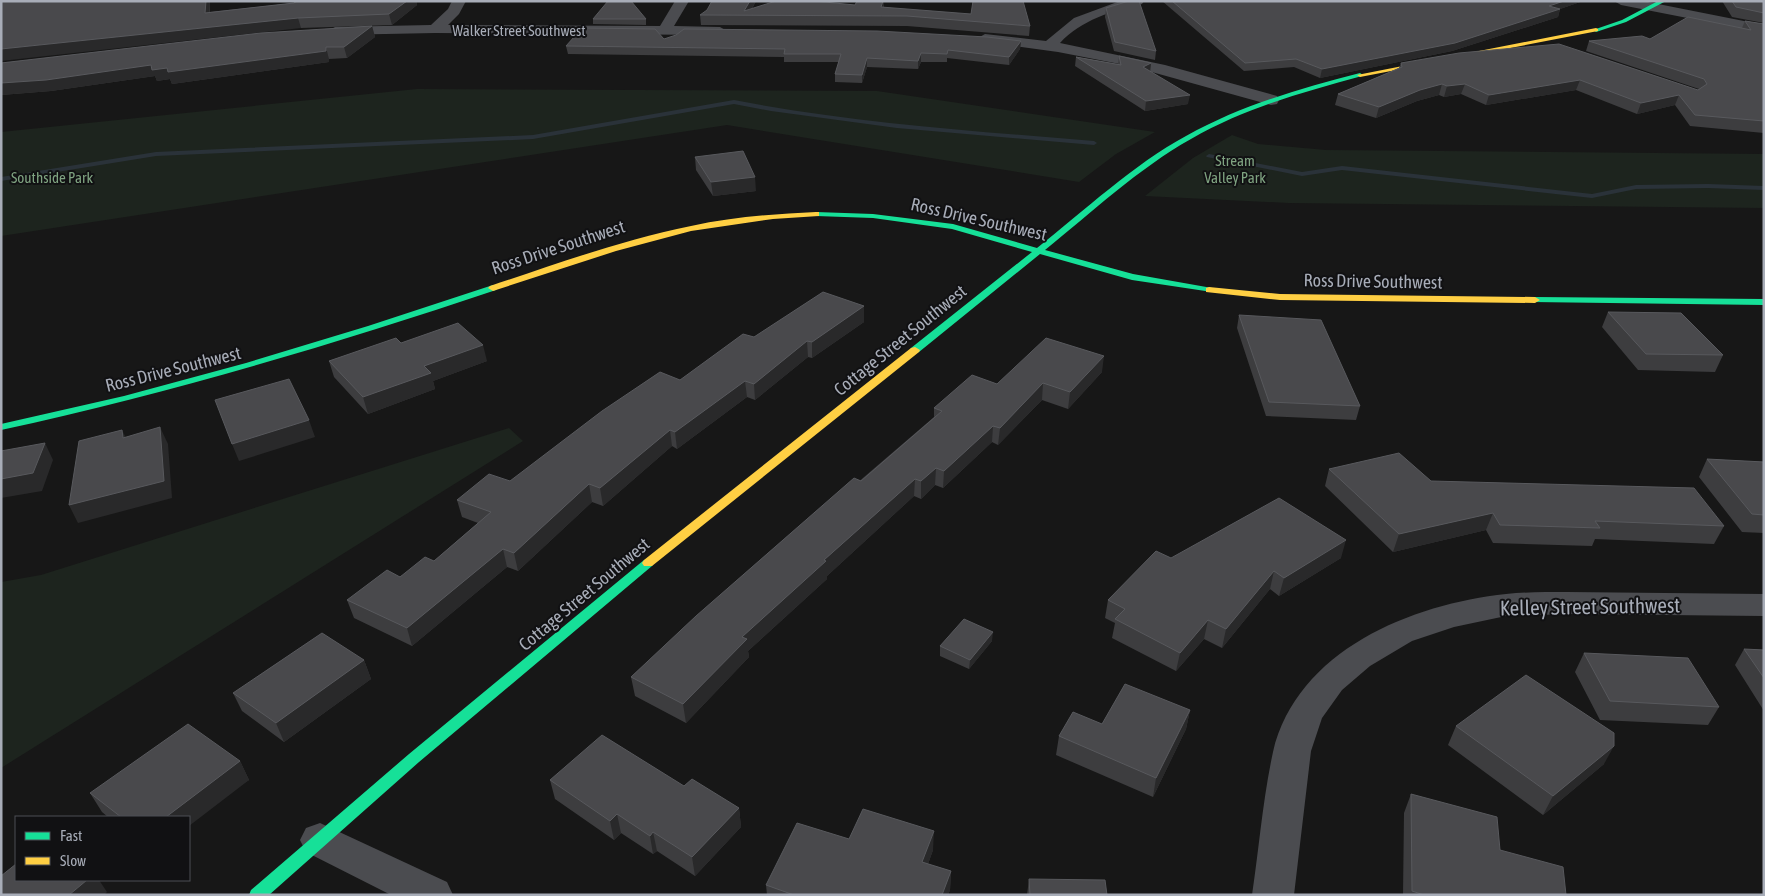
<svg xmlns="http://www.w3.org/2000/svg" width="1765" height="896" viewBox="0 0 1765 896" font-family="'Asap Condensed',sans-serif">
<rect width="100%" height="100%" fill="#171717"/>
<path fill="#1d241e" d="M417,89L877,91L1155,132L1116,154L1079,182L727,125L1,236V132Z
M1232,135L1258,144L1326,150L1764,154V208L1289,203L1145,196L1193,158Z
M509,428L523,441L1,768V582L41,575Z"/>
<g fill="none" stroke-linecap="round" stroke-linejoin="round">
<path fill="#2a3239" fill-rule="evenodd" d="M734,100C853,123 974,131 1094,141L1097,143L1094,145L897,128L771,111L734,104L533,139L156,156L1,181V177L156,152L533,135Z
M1209,154L1302,172L1342,166L1592,194L1636,185L1708,184L1764,186V190L1708,188L1636,189L1592,198L1342,170L1302,176L1207,157L1206,156Z"/>
<path fill="#4b4c50" fill-rule="evenodd" d="M452,1H466L459,14L448,25L660,26L675,1H689L674,26L720,27L727,31L720,35L435,33L335,35L328,31L335,27L431,25L448,9Z
M1120,1H1144L1142,4C1112,11 1081,20 1060,43L1165,65L1277,96L1279,100L1277,104L1271,105L1130,66L1058,52L985,42L978,38L985,34L1046,41L1074,18Z
M1614,1H1643L1764,25V33L1621,5Z
M1567,592L1764,594V616L1567,614L1506,616L1454,627L1412,641L1370,666L1342,690L1322,718L1311,751L1294,895H1252C1259,848 1263,798 1273,752C1297,650 1412,604 1506,594C1526,592 1547,592 1567,592Z
M320,823L447,882L453,895H391L306,852L300,840L306,828Z"/>
<path fill="#16e098" fill-rule="evenodd" d="M1658,1H1666L1626,22L1596,32L1593,30L1622,20Z
M1360,73L1363,75L1362,76C1301,93 1247,107 1191,139C1139,168 1091,213 1045,250L1133,274L1212,288V292L1132,280L1040,254L919,352L915,353L910,350L911,348L1032,252L952,229L873,218L816,216L812,214L816,212L873,214L953,224L1037,248C1084,211 1134,164 1186,136C1241,105 1299,89 1360,73Z
M493,285L498,288L496,290C333,345 169,393 1,430V424L124,396L246,363L368,326Z
M1535,297L1764,299V305L1532,302V298Z
M648,559L652,560L654,563L652,566L419,762L269,895H249L251,890L409,754L644,560Z"/>
<path fill="#ffcf43" fill-rule="evenodd" d="M1596,28L1598,29V31L1360,77L1357,75Z
M816,212H819V216L773,219L691,231L616,251L496,290L493,291L488,288L490,286C556,264 622,240 691,226C732,217 774,214 816,212Z
M1209,287L1280,294L1535,297L1540,300L1535,303L1280,300L1206,292V288Z
M915,347L920,350L919,352L652,566H644L642,563L644,560L911,348Z"/>
</g>
<path fill="#3d3d3f" d="M1,1H210V12L294,3L297,1H416L417,5L392,25L301,28Z
M756,1L752,9L855,5H884V7L1030,26L1029,36L907,26L701,25L700,15Z
M1162,1H1583L1560,9L1558,17L1452,51L1320,78L1294,67L1244,71Z
M1722,1H1764V23L1732,17Z
M1106,8L1156,51L1155,60L1114,51L1105,17Z
M593,19H646V25L593,24Z
M1745,21L1764,24V133L1690,126L1675,105L1637,114L1576,90L1486,105L1461,94L1444,97L1439,95L1417,101L1376,118L1335,105L1338,94L1399,68L1401,63L1698,90L1699,89L1586,51L1589,41L1650,39L1742,28Z
M372,26L375,37L347,58L329,59V62L172,84L170,79L157,81L155,76L51,91L1,95V63Z
M664,39L1021,41L1020,49L1009,65L947,58V62H921L918,69L867,67L862,83L835,82V74L839,62H784V57L568,54L566,46Z
M1119,56L1151,63L1150,72L1188,104L1145,111L1075,66L1076,57L1118,64Z
M695,157L756,191L713,196L696,170Z
M864,306V322L812,358L808,357L755,400L747,397L677,449L672,446L603,506L592,502L518,571L507,567L412,646L354,618L347,600L434,561L478,523L462,517L457,500L510,481L754,337Z
M1608,312L1723,355L1715,372L1638,370L1602,327Z
M1239,315L1360,406L1356,420L1266,416L1237,328Z
M401,343L487,361L433,381L435,389L368,414L334,377L329,361Z
M1102,372L1068,409L1042,400L998,445L992,442L943,488L935,485L921,499L914,496L827,576V579L748,651L749,657L686,723L635,696L631,677L934,417V408L997,384Z
M1707,459L1764,462V533L1742,532L1699,477Z
M1329,469L1431,481L1724,526L1714,544L1595,539L1592,546L1493,543L1486,530L1393,552L1325,486Z
M1171,558H1341L1279,596L1270,589L1222,648L1204,639L1176,671L1112,638L1115,623L1105,618L1108,600Z
M992,641L969,669L940,656V646Z
M1744,649L1764,650V711L1735,665Z
M1584,653L1719,707L1708,725L1600,720L1575,672Z
M364,660L371,679L284,742L242,711L233,693Z
M1190,710L1186,729L1153,797L1056,755L1059,736Z
M1456,726L1604,764L1543,815L1448,745Z
M240,761L249,780L189,817H108L102,812L90,793Z
M550,780L684,786L739,808L741,827L695,876L657,851L653,854L621,833L614,840L555,799Z
M1411,794L1500,850L1566,895H1403L1404,813Z
M849,839L933,850L928,864L951,871L950,890L948,895H767L766,885Z
M1029,879L1107,895H1027Z"/>
<path fill="#29292a" d="M206,1H210L209,23L205,13Z
M407,1H416L417,5L392,25L389,14Z
M750,1H756L748,15L744,11Z
M883,1H884V5L881,17V7Z
M1564,1H1583L1560,9L1558,17L1452,51L1320,78L1322,69L1549,6Z
M298,18L301,28L1,61V49Z
M372,26L375,37L347,58L344,47Z
M1021,41L1020,49L1009,65V57Z
M326,47L329,59V62L172,84L170,79L157,81L155,76L51,91L1,95V83L151,65Z
M921,53V62L918,69V61Z
M867,58V67L862,83V75Z
M1151,63L1150,72L1143,67Z
M1580,80L1576,90L1486,105L1489,95Z
M1442,84L1439,95L1417,101L1376,118L1379,107L1420,90Z
M1465,84L1461,94L1444,97L1447,86Z
M1190,95L1188,104L1145,111L1146,101Z
M1679,95L1675,105L1637,114L1641,103Z
M755,177L756,191L713,196L711,182Z
M864,306V322L812,358V342Z
M807,341L808,357L755,400L754,384Z
M483,345L487,361L433,381L435,389L368,414L363,397L424,366Z
M1104,356L1102,372L1068,409L1070,392Z
M745,381L747,397L677,449L675,432Z
M1043,383L1042,400L998,445L1000,428Z
M309,420L315,437L239,461L232,444Z
M993,426L992,442L943,488L944,471Z
M160,427L168,444L172,498L78,523L69,505Z
M122,430L130,446L123,438Z
M670,430L672,446L603,506L600,488Z
M45,443L53,460L42,491L1,498V479Z
M936,468L935,485L921,499V481Z
M915,479L914,496L827,576V579L748,651L749,657L686,723L683,704L742,637L824,560Z
M589,484L592,502L518,571L514,553Z
M1493,513L1486,530L1393,552L1399,534Z
M1346,540L1341,558L1279,596L1284,578Z
M503,549L507,567L412,646L407,628Z
M1274,571L1270,589L1222,648L1226,629Z
M1208,620L1204,639L1176,671L1180,653Z
M993,632L992,641L969,669L970,660Z
M364,660L371,679L284,742L276,723Z
M1190,710L1186,729L1153,797L1156,778Z
M1614,746L1604,764L1543,815L1553,796Z
M240,761L249,780L189,826V817H166Z
M739,808L741,827L695,876L692,857Z
M617,814L621,833L614,840L610,821Z
M934,831L933,850L922,881V862Z
M653,832L657,851L653,854L650,836Z
M951,871L950,890L948,895H942Z
M87,880H99L107,892L104,895H69Z"/>
<path fill="#49494c" stroke="#58595d" d="M1,1H206L205,13L294,3L297,1H407L389,14L298,18L1,49Z
M608,1H631L646,19H593Z
M712,1H750L744,11L776,1H814L855,5L857,1H883L881,7L971,14L973,1H1023L1030,26L907,16L700,15L707,10Z
M1129,1H1139L1156,51L1115,42L1106,8Z
M1172,1H1564L1549,6L1560,9L1455,43L1322,69L1296,59L1245,63Z
M1732,1H1764V13L1736,7Z
M1688,17L1751,30L1745,21L1764,24V121L1695,115L1679,95L1641,103L1580,80L1489,95L1465,84L1447,86L1442,84L1420,90L1379,107L1338,94L1402,67L1401,63L1459,53L1559,44L1698,90L1707,84L1704,79L1589,41L1642,36L1650,39Z
M372,26L344,47H326V51L168,72L167,68L152,70L151,65L46,80L1,83V63L261,33Z
M582,28L655,29L664,39L676,35L684,29L877,31L987,37L1021,41L1009,57L948,50L947,54L921,53L918,61L867,58L862,75L835,74L841,54H784L785,49L566,46Z
M1119,56L1151,63L1143,67L1190,95L1146,101L1076,57L1121,65Z
M743,151L755,177L711,182L695,157Z
M823,292L864,306L812,342L807,341L754,384L745,381L675,432L670,430L600,488L589,484L514,553L503,549L407,628L347,600L387,570L400,577L425,557L434,561L491,512L457,500L489,474L510,481L602,411L660,372L680,380L743,334L754,337Z
M1608,312L1681,313L1723,355L1646,354Z
M1239,315L1321,320L1360,406L1269,402Z
M458,323L483,345L424,366L431,373L363,397L329,361L396,338L401,343Z
M1046,338L1104,356L1070,392L1043,383L1000,428L993,426L944,471L936,468L921,481L915,479L824,560L826,561L742,637L747,639L683,704L631,677L696,616L854,478L861,481L942,411L934,408L972,375L997,384Z
M289,379L309,420L232,444L215,400Z
M160,427L164,481L69,505L79,441L122,430L123,438Z
M45,443L33,473L1,479V451Z
M1399,453L1431,481L1694,488L1724,526L1595,521L1600,528L1500,525L1493,513L1399,534L1329,469Z
M1707,459L1764,462V515L1752,514Z
M1279,498L1346,540L1284,578L1274,571L1226,629L1208,620L1180,653L1115,619L1125,609L1108,600L1156,551L1171,558Z
M964,619L993,632L970,660L940,646Z
M322,633L364,660L276,723L233,693Z
M1744,649L1764,650V678Z
M1584,653L1688,658L1719,707L1610,701Z
M1526,675L1614,733V746L1553,796L1456,726Z
M1125,684L1190,710L1156,778L1059,736L1073,712L1102,724Z
M188,724L240,761L166,817H121L90,793Z
M602,735L684,786L692,779L739,808L692,857L653,832L650,836L617,814L610,821L550,780Z
M1411,794L1497,817L1500,850L1563,867L1566,895H1424L1412,891Z
M863,809L934,831L922,862L951,871L942,895H794L766,885L797,823L849,839Z
M16,864V880H87L69,895H1V876Z
M1029,879L1105,880L1107,895H1030Z"/>
<g text-anchor="middle" dominant-baseline="central" stroke-width="4" stroke-linejoin="round" paint-order="stroke">
<g font-size="15" fill="#a8adb8" stroke="#111113">
<text x="519" y="30">Walker Street Southwest</text>
</g>
<g font-size="15" fill="#7fa381" stroke="#111113">
<text x="1235" y="160">Stream<tspan x="1235" dy="17">Valley Park</tspan></text>
<text x="52" y="177">Southside Park</text>
</g>
<g font-size="18" fill="#a8adb8" stroke="#111113">
<text transform="translate(979 219) rotate(13)">Ross Drive Southwest</text>
<text transform="translate(558 247) rotate(-18)">Ross Drive Southwest</text>
<text transform="translate(1373 281) rotate(1)">Ross Drive Southwest</text>
<text transform="translate(900 340) rotate(-39)">Cottage Street Southwest</text>
<text transform="translate(173 369) rotate(-14)">Ross Drive Southwest</text>
<text transform="translate(584 594) rotate(-40)">Cottage Street Southwest</text>
</g>
<g font-size="21" fill="#a8adb8" stroke="#111113">
<text transform="translate(1590 606) rotate(-1)">Kelley Street Southwest</text>
</g>
</g>
<rect width="1765" height="896" fill="none" stroke="#a8adb8" stroke-width="5"/>
<rect x="15" y="816" width="175" height="65" fill="#111113" stroke="#4d4f55"/>
<rect x="25" y="832" width="25" height="8" fill="#16e098" stroke="#4d4f55"/>
<text x="60" y="841" font-size="15" fill="#a8adb8">Fast</text>
<rect x="25" y="857" width="25" height="8" fill="#ffcf43" stroke="#4d4f55"/>
<text x="60" y="866" font-size="15" fill="#a8adb8">Slow</text>
</svg>
